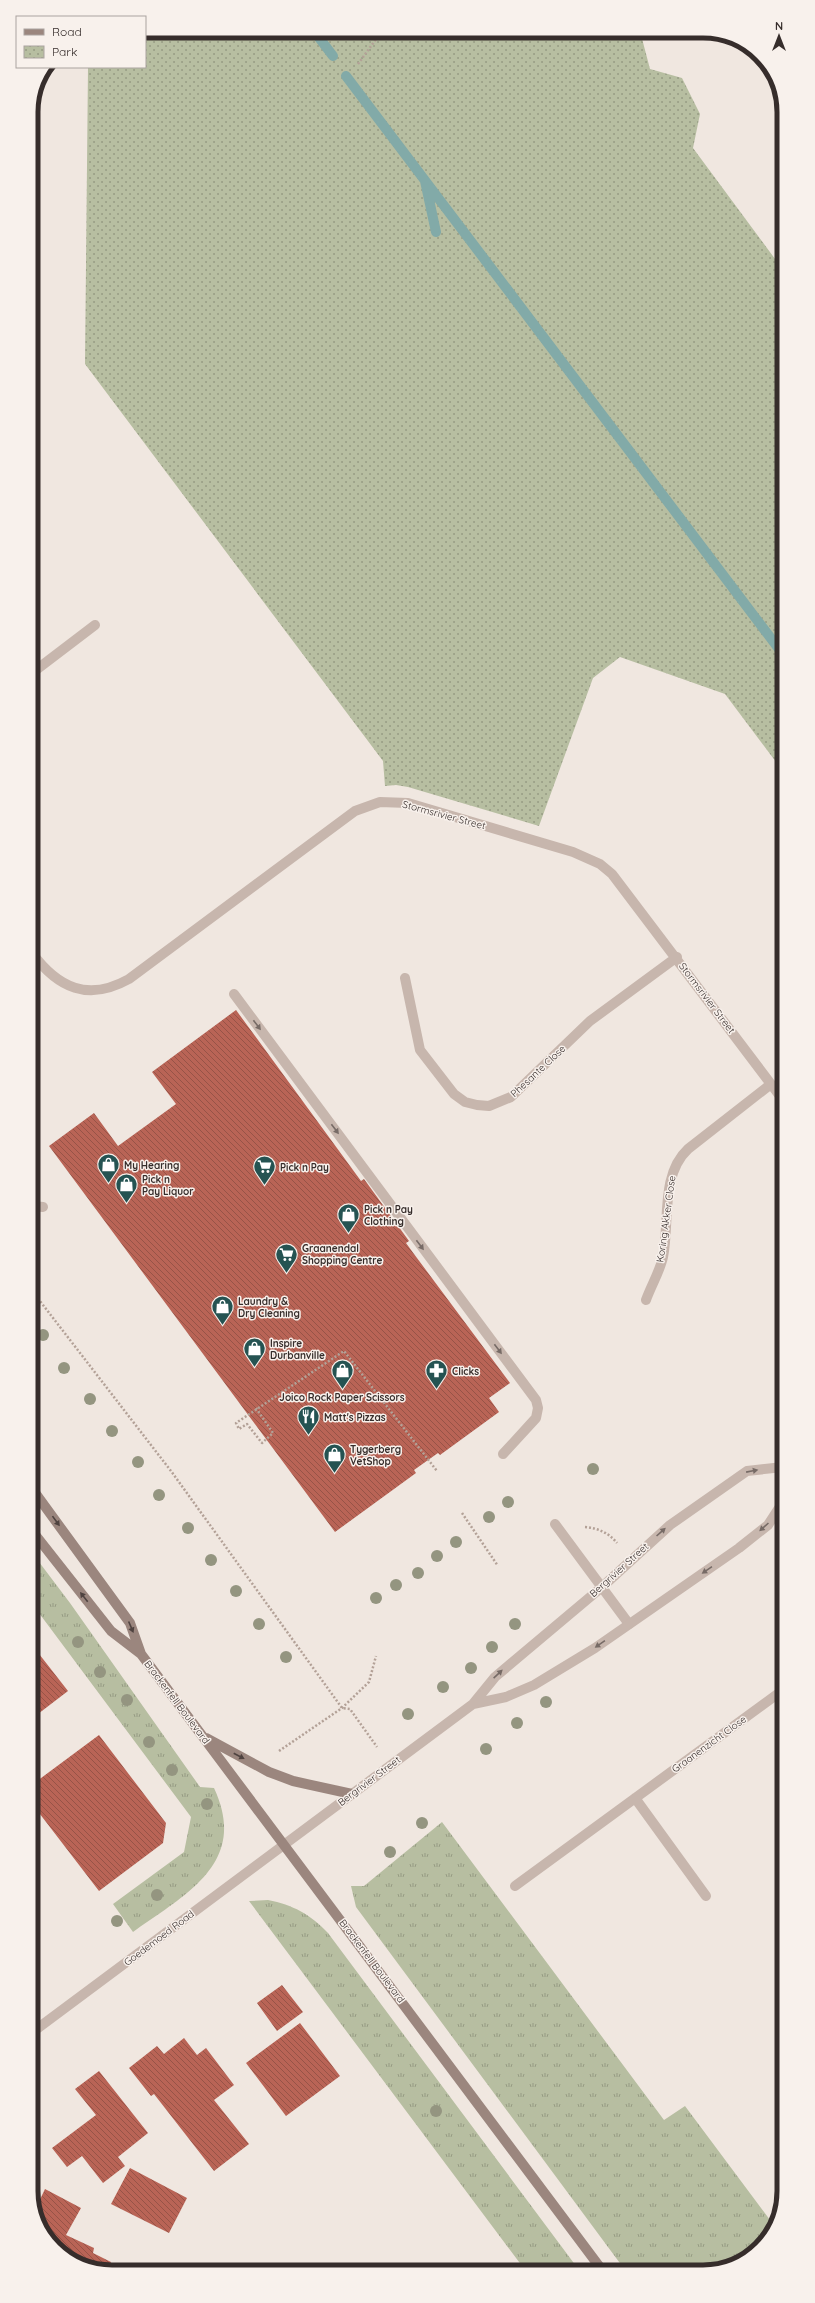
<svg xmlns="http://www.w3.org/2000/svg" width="815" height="2303" viewBox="0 0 815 2303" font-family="Quicksand,sans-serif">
<defs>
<pattern id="grass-tufts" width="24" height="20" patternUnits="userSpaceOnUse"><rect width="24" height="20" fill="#b7bea1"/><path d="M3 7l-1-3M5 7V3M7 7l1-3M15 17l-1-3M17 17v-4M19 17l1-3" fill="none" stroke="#969b83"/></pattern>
<pattern id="park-dots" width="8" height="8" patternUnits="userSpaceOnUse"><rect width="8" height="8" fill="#b7bea1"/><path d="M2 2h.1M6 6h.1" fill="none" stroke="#969b83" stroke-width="1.8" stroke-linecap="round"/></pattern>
<pattern id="building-back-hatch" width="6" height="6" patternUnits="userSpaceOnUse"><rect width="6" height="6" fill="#b96456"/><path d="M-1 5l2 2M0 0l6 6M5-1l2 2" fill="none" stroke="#975347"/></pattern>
</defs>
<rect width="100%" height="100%" fill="#f0e7e0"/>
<path fill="url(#grass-tufts)" d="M33,1554L70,1603L200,1787L214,1788C249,1863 186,1894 133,1932L113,1904L184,1852L191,1817L33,1605Z
M442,1822L664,2120L685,2106L773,2224L767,2240L724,2269L625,2270L356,1907L351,1886H364Z
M268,1900C293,1905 310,1914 328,1933L579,2270H525L249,1901Z"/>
<path fill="url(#park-dots)" d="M145,31H640L650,69L682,78L700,114L693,148L781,267L782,770L725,694L620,657L593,678L539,826L408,787L396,785L385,786L383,761L85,364L88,67H145Z"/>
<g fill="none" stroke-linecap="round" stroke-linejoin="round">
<path stroke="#82aaa8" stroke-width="10" d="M314,31L333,56
M346,76L782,653
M425,181L436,232"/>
</g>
<path fill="url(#building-back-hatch)" d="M236,1010L361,1181L364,1179L409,1241L406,1243L414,1254L510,1383L489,1398L499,1412L440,1455L438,1453L414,1470L416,1473L335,1532L49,1146L94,1113L118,1146L176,1104L152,1072Z
M36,1650L68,1691L34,1717L33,1652Z
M99,1735L166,1823L163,1843L99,1891L33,1805V1784Z
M282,1985L303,2012L277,2031L257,2003Z
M300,2023L340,2076L286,2116L246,2063Z
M184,2038L197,2055L206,2048L234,2085L214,2100L249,2144L214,2171L154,2094L151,2096L129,2068L157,2046L164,2054Z
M99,2071L148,2133L118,2157L125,2166L103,2183L82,2156L67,2167L52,2148L96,2115L75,2089Z
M130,2168L187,2198L169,2233L111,2204Z
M45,2189L81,2208L66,2235L94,2248L93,2253L111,2262L106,2272L59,2252L34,2212Z"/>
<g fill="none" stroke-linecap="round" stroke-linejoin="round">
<path stroke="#b3a197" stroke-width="2.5" stroke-dasharray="2 2" stroke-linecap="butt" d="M358,64L382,31
M33,1292L171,1471L342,1708L350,1709L377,1747
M256,1408L273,1433L262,1443L247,1424L239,1429L236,1423L344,1351L437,1471
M462,1513L498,1566
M585,1527C598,1528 609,1533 617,1543
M279,1751L342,1708L369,1682L376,1656"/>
<path stroke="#c7b6ad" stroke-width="10" d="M234,994L536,1400L538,1408L536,1418L503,1454
M33,1206L43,1207
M555,1524L629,1624"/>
<path stroke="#c7b6ad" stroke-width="10" d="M32,673L95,625
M32,953C58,988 88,1002 129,979L355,811L380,802L408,803L573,852L600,864L612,874L783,1100
M405,978L420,1050L454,1094L465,1102L477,1105L489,1106L511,1097L590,1021L677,957
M646,1300C651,1286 660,1271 663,1257C670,1223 660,1175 688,1149L771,1084
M473,1704L506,1697L534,1685L595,1648L739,1548L768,1525L783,1502
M635,1798L706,1896
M515,1886L783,1690
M34,2031L473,1704L495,1677L602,1587L670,1525L747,1471L783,1467"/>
<path stroke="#9b867e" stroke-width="10" d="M33,1490L130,1623L141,1654
M33,1532L111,1631L141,1654L602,2270
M206,1738L269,1772L293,1781L352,1794"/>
</g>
<g fill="#949580">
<circle cx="43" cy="1335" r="6"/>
<circle cx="64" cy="1368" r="6"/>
<circle cx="90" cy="1399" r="6"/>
<circle cx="112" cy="1431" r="6"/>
<circle cx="138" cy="1462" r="6"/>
<circle cx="593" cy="1469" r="6"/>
<circle cx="159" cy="1495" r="6"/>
<circle cx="508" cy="1502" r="6"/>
<circle cx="489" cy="1517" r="6"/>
<circle cx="188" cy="1528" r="6"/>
<circle cx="456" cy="1542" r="6"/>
<circle cx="437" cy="1556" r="6"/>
<circle cx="211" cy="1560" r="6"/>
<circle cx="418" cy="1573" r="6"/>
<circle cx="396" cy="1585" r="6"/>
<circle cx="236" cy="1591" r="6"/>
<circle cx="376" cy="1598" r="6"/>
<circle cx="259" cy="1624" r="6"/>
<circle cx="515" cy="1624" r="6"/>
<circle cx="78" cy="1642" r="6"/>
<circle cx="492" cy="1647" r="6"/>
<circle cx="286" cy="1657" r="6"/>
<circle cx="471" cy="1668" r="6"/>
<circle cx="100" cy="1672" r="6"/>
<circle cx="443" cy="1687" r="6"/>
<circle cx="127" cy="1700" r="6"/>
<circle cx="546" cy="1702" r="6"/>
<circle cx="408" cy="1714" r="6"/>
<circle cx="517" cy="1723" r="6"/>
<circle cx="149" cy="1742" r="6"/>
<circle cx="486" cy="1749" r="6"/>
<circle cx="172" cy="1770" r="6"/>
<circle cx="207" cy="1804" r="6"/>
<circle cx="422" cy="1823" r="6"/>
<circle cx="390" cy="1852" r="6"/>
<circle cx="157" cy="1895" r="6"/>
<circle cx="117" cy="1921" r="6"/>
<circle cx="436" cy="2111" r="6"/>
</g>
<defs><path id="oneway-solid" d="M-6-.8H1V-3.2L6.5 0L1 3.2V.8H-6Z"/></defs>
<g fill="#776b66">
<use href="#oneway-solid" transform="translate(257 1025) rotate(53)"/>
<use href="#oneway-solid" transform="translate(335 1129) rotate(53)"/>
<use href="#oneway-solid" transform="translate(420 1245) rotate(53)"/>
<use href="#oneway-solid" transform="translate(498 1349) rotate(53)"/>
<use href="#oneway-solid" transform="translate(752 1471) rotate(-11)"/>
<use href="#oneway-solid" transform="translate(764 1527) rotate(138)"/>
<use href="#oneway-solid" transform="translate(661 1532) rotate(-42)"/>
<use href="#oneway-solid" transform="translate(707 1570) rotate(146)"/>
<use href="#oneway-solid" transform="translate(600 1644) rotate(145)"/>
<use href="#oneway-solid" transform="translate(498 1674) rotate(-43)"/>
</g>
<g fill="#4f4340">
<use href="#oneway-solid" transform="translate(56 1521) rotate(54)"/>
<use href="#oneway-solid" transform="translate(84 1597) rotate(-128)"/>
<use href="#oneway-solid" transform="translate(131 1627) rotate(67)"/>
<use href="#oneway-solid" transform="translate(239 1756) rotate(28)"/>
</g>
<defs>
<symbol id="shop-pin" viewBox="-11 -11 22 30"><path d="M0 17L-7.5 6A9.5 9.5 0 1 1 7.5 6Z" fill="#255352" stroke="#f8f1ec"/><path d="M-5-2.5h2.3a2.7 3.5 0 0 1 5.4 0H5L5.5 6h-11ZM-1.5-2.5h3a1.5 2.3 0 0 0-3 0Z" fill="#fff"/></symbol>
<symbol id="supermarket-pin" viewBox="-11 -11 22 30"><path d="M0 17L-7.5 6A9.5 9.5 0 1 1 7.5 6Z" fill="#255352" stroke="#f8f1ec"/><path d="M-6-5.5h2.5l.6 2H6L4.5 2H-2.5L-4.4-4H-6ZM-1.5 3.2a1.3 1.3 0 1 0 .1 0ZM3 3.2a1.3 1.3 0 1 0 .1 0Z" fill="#fff"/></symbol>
<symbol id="pharmacy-pin" viewBox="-11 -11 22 30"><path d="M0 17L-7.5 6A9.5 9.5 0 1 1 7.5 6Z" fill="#255352" stroke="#f8f1ec"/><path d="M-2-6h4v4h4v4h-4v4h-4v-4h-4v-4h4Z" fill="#fff"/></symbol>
<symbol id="restaurant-pin" viewBox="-11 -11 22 30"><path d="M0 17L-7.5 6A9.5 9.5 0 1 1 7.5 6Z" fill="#255352" stroke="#f8f1ec"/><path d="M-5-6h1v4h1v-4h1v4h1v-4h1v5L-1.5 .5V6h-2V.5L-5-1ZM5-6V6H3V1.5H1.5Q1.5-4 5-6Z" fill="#fff"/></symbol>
</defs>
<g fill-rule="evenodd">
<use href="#shop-pin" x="96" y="1152" width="25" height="34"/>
<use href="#supermarket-pin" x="252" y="1154" width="25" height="34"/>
<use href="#shop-pin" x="114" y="1172" width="25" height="34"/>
<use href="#shop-pin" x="336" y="1202" width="25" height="34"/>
<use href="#supermarket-pin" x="274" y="1242" width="25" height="34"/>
<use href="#shop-pin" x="210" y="1294" width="25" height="34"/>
<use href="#shop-pin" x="242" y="1336" width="25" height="34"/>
<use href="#shop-pin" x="330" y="1358" width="25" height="34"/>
<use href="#pharmacy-pin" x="424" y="1358" width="25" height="34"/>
<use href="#restaurant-pin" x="296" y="1404" width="25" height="34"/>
<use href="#shop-pin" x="322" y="1442" width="25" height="34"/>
</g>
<g text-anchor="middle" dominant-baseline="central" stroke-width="3" stroke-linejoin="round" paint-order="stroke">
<g font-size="10" fill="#362d2b" stroke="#f8f1ec">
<text transform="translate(444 815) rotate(15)">Stormsrivier Street</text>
<text transform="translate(707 998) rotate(53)">Stormsrivier Street</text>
<text transform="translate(538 1071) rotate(-43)">Phesante Close</text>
<text transform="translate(666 1219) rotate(-82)">Koring Akker Close</text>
<text transform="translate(619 1570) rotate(-42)">Bergrivier Street</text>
<text transform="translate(177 1702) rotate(53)">Brackenfell Boulevard</text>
<text transform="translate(709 1744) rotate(-36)">Graanenzicht Close</text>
<text transform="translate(369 1781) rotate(-37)">Bergrivier Street</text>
<text transform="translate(159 1938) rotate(-37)">Goedemoed Road</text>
<text transform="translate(372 1961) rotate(53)">Brackenfell Boulevard</text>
</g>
<g font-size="10" font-weight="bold" fill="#362d2b" stroke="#f8f1ec" text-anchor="start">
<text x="124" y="1165">My Hearing</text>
<text x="280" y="1167">Pick n Pay</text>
<text x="142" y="1179">Pick n<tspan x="142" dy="12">Pay Liquor</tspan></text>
<text x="364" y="1209">Pick n Pay<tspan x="364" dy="12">Clothing</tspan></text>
<text x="302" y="1248">Graanendal<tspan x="302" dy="12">Shopping Centre</tspan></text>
<text x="238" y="1301">Laundry &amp;<tspan x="238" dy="12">Dry Cleaning</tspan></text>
<text x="270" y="1343">Inspire<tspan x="270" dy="12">Durbanville</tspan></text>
<text x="452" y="1371">Clicks</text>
<text x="342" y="1397" text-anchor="middle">Joico Rock Paper Scissors</text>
<text x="324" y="1417">Matt's Pizzas</text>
<text x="350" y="1449">Tygerberg<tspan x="350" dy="12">VetShop</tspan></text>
</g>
</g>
<path d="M0 0H815V2303H0ZM112 38H703A74 74 0 0 1 777 112V2191A74 74 0 0 1 703 2265H112A74 74 0 0 1 38 2191V112A74 74 0 0 1 112 38Z" fill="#f8f1ec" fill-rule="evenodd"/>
<path fill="none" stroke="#362d2b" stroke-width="5" d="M112 38H703A74 74 0 0 1 777 112V2191A74 74 0 0 1 703 2265H112A74 74 0 0 1 38 2191V112A74 74 0 0 1 112 38Z"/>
<rect x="16" y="16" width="130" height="52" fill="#f8f1ec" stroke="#aaa39f"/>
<rect x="24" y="29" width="20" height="6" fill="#9b867e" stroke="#aaa39f"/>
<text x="52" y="36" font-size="12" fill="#362d2b">Road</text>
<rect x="24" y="46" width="20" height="12" fill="url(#park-dots)" stroke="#aaa39f"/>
<text x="52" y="56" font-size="12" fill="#362d2b">Park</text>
<g transform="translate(779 36)" stroke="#f8f1ec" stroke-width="3" paint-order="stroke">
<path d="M0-3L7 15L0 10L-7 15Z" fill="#362d2b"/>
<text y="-6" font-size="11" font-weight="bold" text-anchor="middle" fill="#362d2b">N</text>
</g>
</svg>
